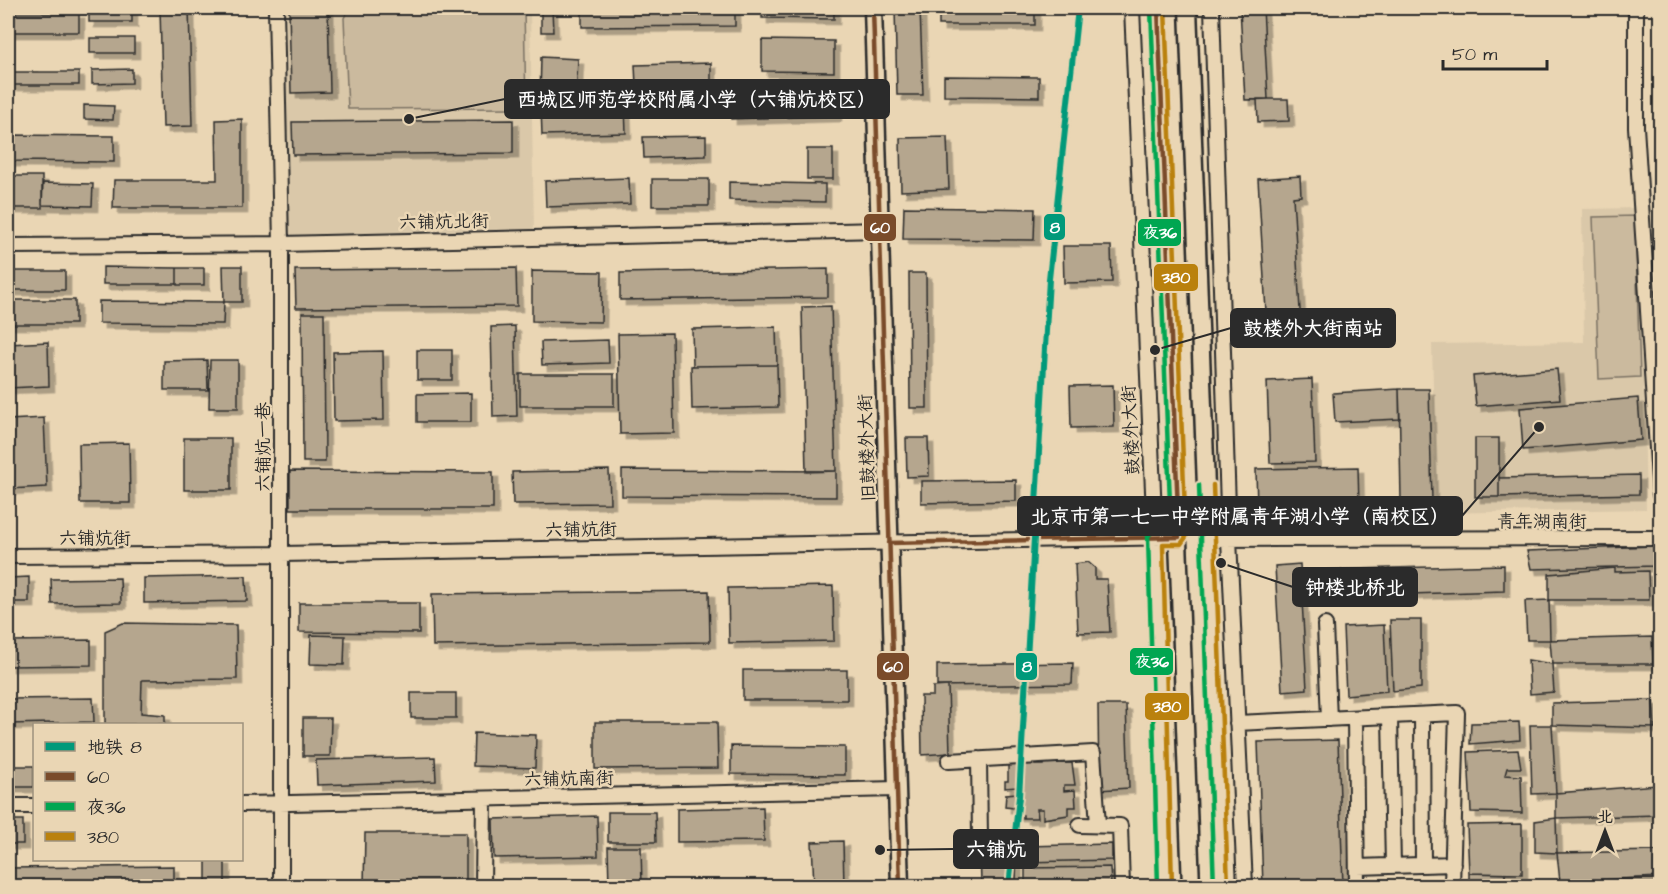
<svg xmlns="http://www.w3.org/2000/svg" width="1668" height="894" viewBox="0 0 1668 894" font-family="'Architects Daughter','LXGW WenKai TC',sans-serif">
<defs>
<filter id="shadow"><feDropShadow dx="5.5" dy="5.5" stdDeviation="0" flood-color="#0004"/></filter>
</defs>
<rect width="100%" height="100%" fill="#ead6b4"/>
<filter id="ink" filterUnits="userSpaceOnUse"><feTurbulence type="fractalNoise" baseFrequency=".0167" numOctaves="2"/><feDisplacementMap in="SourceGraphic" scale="12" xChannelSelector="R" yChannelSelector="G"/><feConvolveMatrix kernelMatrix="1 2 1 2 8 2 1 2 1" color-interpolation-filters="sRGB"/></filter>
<g filter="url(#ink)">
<path fill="#dac8a9" d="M285,8H530L534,231L289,235Z
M1640,208L1646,509L1436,513L1432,344L1584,342L1582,209Z"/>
<path fill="#cbba9e" stroke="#7b7264" stroke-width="1.5" d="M349,8H524L526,108L348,109L344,18Z
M1635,216L1640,377L1599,379L1593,217Z"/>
<path fill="#b5a68e" stroke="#2b2b2b" stroke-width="1.5" filter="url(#shadow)" d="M89,8H132V22H89Z
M160,8H189L192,126L163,127Z
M289,8H328L330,92L291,93Z
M541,8H552L553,32H541Z
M582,8H735V26L582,27Z
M762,8H834V19L762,18Z
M895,8H920L923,95H897Z
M939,8H1035V25H939Z
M1240,8H1263L1268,99L1245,100Z
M8,13H79V32H8Z
M90,38H134V53H90Z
M762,40L834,41V72L762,71Z
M541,57L578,59L576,100L540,98Z
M711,63V84L636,85L635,65Z
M132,69V83L92,84V70Z
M8,72H79V85H8Z
M944,76L1039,77V97L944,96Z
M835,95L836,116L731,119V98Z
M1257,99H1288L1289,121L1258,122Z
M84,105L114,106L113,120L84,119Z
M625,105L626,133L542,135L541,107Z
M242,119V208H113L114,180H217L216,120Z
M513,120V153L293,155L292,122Z
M8,135L114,136V162L8,161Z
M706,136V156L644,158L643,137Z
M947,137L949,189L901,191L900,138Z
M807,149H833V179H807Z
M8,176H42V208H8Z
M1300,176L1301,196L1293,197L1301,326L1267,328L1258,179Z
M629,178L630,204L546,207L545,181Z
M652,179H709V206H652Z
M729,182L825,184V202L729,200Z
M43,183L93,184L92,206L42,205Z
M904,207L1035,209L1034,240L903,239Z
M1063,246H1111L1112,282L1064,283Z
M223,266H242V302H224Z
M103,267L177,268V284H103Z
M177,268H204V285H177Z
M516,268L517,306L296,308L295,270Z
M828,269V297L620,300V273Z
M8,271H65V290H8Z
M532,271L602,272L601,322L532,321Z
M909,273H926L927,408H910Z
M8,300H75V324H8Z
M99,301L224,302L223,324L99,323Z
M831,306L836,471L806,472L802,307Z
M302,313H324L325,462H303Z
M515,326L517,416L493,417L491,327Z
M776,327L777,365L693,366L692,329Z
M672,333L674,433L620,434L618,334Z
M608,340L609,363L542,365L541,342Z
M48,342L49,386L8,388V344Z
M417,350H452V380H417Z
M383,351L384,420L334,421L333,352Z
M207,360L208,390H164V361Z
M210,360H238V408H209Z
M777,365L778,407L692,409L691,366Z
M1557,369L1560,399L1476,406L1473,376Z
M520,374H614V406H520Z
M1312,379L1315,462L1270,463L1267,381Z
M1113,385L1114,427L1071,428L1070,386Z
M1399,389L1400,419L1335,422L1333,393Z
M1399,389H1429L1432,500H1401Z
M471,393V422H417V394Z
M1638,398L1641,440L1523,450L1520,408Z
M44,418L47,487L8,489V420Z
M184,438H231V490H184Z
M906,438H928L929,476L907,477Z
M1475,438H1499V497H1475Z
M129,443L130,503H80L79,444Z
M1358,467L1359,505L1257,508L1256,469Z
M609,470L610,503L513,504L512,472Z
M622,470L836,471V497L622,496Z
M290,471L493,472V509H290Z
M1639,475V494L1499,497V478Z
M1016,480V501L921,503V481Z
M1653,546L1656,566L1531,569L1527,551Z
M1088,562L1095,568V579H1107L1110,632L1078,633L1075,564Z
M1300,564L1307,689L1282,691L1275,566Z
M1504,565V591L1317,597V570Z
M1615,568V572L1648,571L1649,600H1549V574Z
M246,576L247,601L144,603V578Z
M29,577V602H8V578Z
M120,578L121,603L52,604L51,579Z
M833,586L834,641L729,643L728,588Z
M709,591L710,642L433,646L432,594Z
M1549,600L1550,640H1527L1525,601Z
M299,603H419V633L299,632Z
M1390,620H1421V688L1393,691Z
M123,623L236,625L237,679L142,680L141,713L165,715V724H105V631Z
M1384,625L1387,691L1346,695L1343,627Z
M311,635L345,636L344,665L310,664Z
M1652,637L1653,664H1552L1550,640Z
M91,640V665L8,666V641Z
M1528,660L1552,664L1554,692L1530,694Z
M1073,663L1072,684L937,686V665Z
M743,670H847V700H743Z
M948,686L950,753L922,755L921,696H933V687Z
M411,693H456V718H411Z
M93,698L94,722L8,724V699Z
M1653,700L1655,728L1552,725V703Z
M1098,705H1126L1129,788L1099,790Z
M303,718H331L330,756H303Z
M595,722H717L718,768L595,769Z
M1519,722L1520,740L1470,744L1471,723Z
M1530,725H1552L1556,793L1532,794Z
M474,733L536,735L535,768L473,766Z
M1338,740L1343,886H1263L1258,742Z
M731,746L845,747V775L731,774Z
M1518,750L1521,768H1507L1505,775L1521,776L1522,813L1471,812L1468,752Z
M435,757L436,781L317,785L316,760Z
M1035,759V765H1044V759H1062V763H1072L1075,785H1064V791L1075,790L1076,807H1068V815L1043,819V809H1037L1038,818H1023V815H1014V808L1005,807L1006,794L1017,793V787L1005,788V781H1008V763Z
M8,766H34V787H8Z
M1657,785L1658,815L1556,818V793Z
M763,807L764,841L677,842V809Z
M608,812H655L656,842H608Z
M597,816L598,856L494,858L493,819Z
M1556,818L1557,853L1535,852V821Z
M8,820H23V844H8Z
M1522,824V874L1469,873L1467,825Z
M365,833H466V886H364Z
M843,841L844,886H814L812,842Z
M1112,844V860L1025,862V846Z
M1017,845L1016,883H981L980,847Z
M608,847H641L642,886H609Z
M1658,851L1660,877L1560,882L1557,853Z
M206,860H225V886H206Z
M174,866V881L8,883V868Z
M1110,867L1111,884H1025V868Z
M1469,873L1505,874V886H1469Z
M996,883V886H964V884Z"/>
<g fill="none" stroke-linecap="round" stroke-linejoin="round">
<defs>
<path id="minor" d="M276,8L281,244V886
M1132,8L1155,537L1165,886
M1212,8L1229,539L1245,886
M1636,8V127L1660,495
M8,246L281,244L881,230
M1208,539L1660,538
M8,556L282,554L1179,537
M1325,625L1329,719
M1422,715L1423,865
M1390,716L1393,866
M1355,718L1357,886
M1237,723L1457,713L1452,886
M979,759L980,838
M949,761L1093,753L1098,825
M242,804L897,789
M8,806H34
M1080,825L1120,826L1122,886
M1357,867L1453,864
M483,886L484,799"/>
<path id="major" d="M873,8L900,886
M1158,8L1191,886
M1188,8L1221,886"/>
</defs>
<use href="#minor" stroke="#2b2b2b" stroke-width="18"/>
<use href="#major" stroke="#2b2b2b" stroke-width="21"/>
<use href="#minor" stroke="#ead6b4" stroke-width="14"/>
<use href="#major" stroke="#ead6b4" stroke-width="16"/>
<defs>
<path id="bus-1" d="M873,8L900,886
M889,543L1179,537L1158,8"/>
<path id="bus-2" d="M1151,8L1171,530H1153L1148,536L1158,886
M1199,485L1214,886"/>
<path id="bus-3" d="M1165,8L1186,537L1181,544H1163L1172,886
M1213,485L1228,886"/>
</defs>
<use href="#bus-1" stroke="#ead6b4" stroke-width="9"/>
<use href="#bus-2" stroke="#ead6b4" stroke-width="9"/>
<use href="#bus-3" stroke="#ead6b4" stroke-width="9"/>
<use href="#bus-1" stroke="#7a4b2a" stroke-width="4.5"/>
<use href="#bus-2" stroke="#00a651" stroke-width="4.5"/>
<use href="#bus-3" stroke="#ba810d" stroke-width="4.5"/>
<defs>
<path id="metro-1" d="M1009,886L1019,797L1049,279L1078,8"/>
</defs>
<use href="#metro-1" stroke="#ead6b4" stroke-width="10"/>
<use href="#metro-1" stroke="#00997a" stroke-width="6"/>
</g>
</g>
<g text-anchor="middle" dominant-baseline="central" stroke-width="5" stroke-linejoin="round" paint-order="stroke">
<g font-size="18" fill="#2b2b2b" stroke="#ead6b4">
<text transform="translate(444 222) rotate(-1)">六铺炕北街</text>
<text transform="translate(1131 430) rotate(-93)">鼓楼外大街</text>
<text transform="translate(263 447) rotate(-90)">六铺炕一巷</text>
<text transform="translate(867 448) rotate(-92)">旧鼓楼外大街</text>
<text x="1542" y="521">青年湖南街</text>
<text transform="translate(581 530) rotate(-1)">六铺炕街</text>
<text x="95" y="538">六铺炕街</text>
<text transform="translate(569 779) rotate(-1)">六铺炕南街</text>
</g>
</g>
<path fill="none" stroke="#2b2b2b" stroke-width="2" d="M409 119L505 99M1155 350L1231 328M1539 427L1462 516M1221 563L1293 587M880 850L954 849"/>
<g fill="#2b2b2b" stroke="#ead6b4" stroke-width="2">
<circle cx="409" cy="119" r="6"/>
<circle cx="1155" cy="350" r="6"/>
<circle cx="1539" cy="427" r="6"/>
<circle cx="1221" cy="563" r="6"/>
<circle cx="880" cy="850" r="6"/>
</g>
<g fill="#2b2b2b" stroke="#2b2b2b" stroke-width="2">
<rect x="505" y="80" width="384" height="38" rx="6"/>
<rect x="1231" y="309" width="164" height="38" rx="6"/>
<rect x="1018" y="497" width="444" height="38" rx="6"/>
<rect x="1293" y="568" width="124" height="38" rx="6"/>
<rect x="954" y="830" width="84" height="38" rx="6"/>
</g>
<g font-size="20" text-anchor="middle" font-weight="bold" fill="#fff">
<text x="697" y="106">西城区师范学校附属小学（六铺炕校区）</text>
<text x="1313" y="335">鼓楼外大街南站</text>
<text x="1240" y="523">北京市第一七一中学附属青年湖小学（南校区）</text>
<text x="1355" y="594">钟楼北桥北</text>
<text x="996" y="856">六铺炕</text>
</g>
<g stroke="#ead6b4" stroke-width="2">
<rect x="1043" y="213" width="23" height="28" rx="6" fill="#00997a"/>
<rect x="863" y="213" width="34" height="29" rx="6" fill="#7a4b2a"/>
<rect x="1137" y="218" width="45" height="29" rx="6" fill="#00a651"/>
<rect x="1153" y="263" width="46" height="29" rx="6" fill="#ba810d"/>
<rect x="1129" y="647" width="45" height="29" rx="6" fill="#00a651"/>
<rect x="876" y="652" width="34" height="29" rx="6" fill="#7a4b2a"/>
<rect x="1015" y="652" width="23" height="29" rx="6" fill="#00997a"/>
<rect x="1144" y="692" width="46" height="29" rx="6" fill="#ba810d"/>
</g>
<g font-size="16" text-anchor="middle" font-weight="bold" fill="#fff">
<text x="1055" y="233">8</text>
<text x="880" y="233">60</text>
<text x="1160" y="238">夜36</text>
<text x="1176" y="283">380</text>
<text x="1152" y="667">夜36</text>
<text x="893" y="672">60</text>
<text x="1027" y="672">8</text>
<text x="1167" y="712">380</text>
</g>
<rect width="1668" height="894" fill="none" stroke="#ead6b4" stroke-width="30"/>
<rect x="15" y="15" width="1638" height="864" fill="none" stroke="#2b2b2b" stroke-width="2" filter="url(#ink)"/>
<rect x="33" y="723" width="210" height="138" fill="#ead6b4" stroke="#9e927d" stroke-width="1.5"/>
<rect x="45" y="742" width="30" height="9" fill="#00997a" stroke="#9e927d" stroke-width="1.5"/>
<text x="87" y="753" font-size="18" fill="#2b2b2b">地铁 8</text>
<rect x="45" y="772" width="30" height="9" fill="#7a4b2a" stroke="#9e927d" stroke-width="1.5"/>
<text x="87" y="783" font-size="18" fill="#2b2b2b">60</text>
<rect x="45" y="802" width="30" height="9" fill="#00a651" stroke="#9e927d" stroke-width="1.5"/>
<text x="87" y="813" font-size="18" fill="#2b2b2b">夜36</text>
<rect x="45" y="832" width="30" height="9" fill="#ba810d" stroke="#9e927d" stroke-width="1.5"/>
<text x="87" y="843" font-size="18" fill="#2b2b2b">380</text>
<g transform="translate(1605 831)" stroke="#ead6b4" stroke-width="4.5" paint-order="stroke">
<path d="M0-4.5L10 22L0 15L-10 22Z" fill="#2b2b2b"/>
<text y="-9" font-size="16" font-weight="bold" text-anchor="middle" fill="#2b2b2b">北</text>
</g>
<path d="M1443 60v9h104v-9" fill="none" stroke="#2b2b2b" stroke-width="3"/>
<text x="1452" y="60" font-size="18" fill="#2b2b2b" stroke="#ead6b4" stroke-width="4.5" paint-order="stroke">50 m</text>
</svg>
